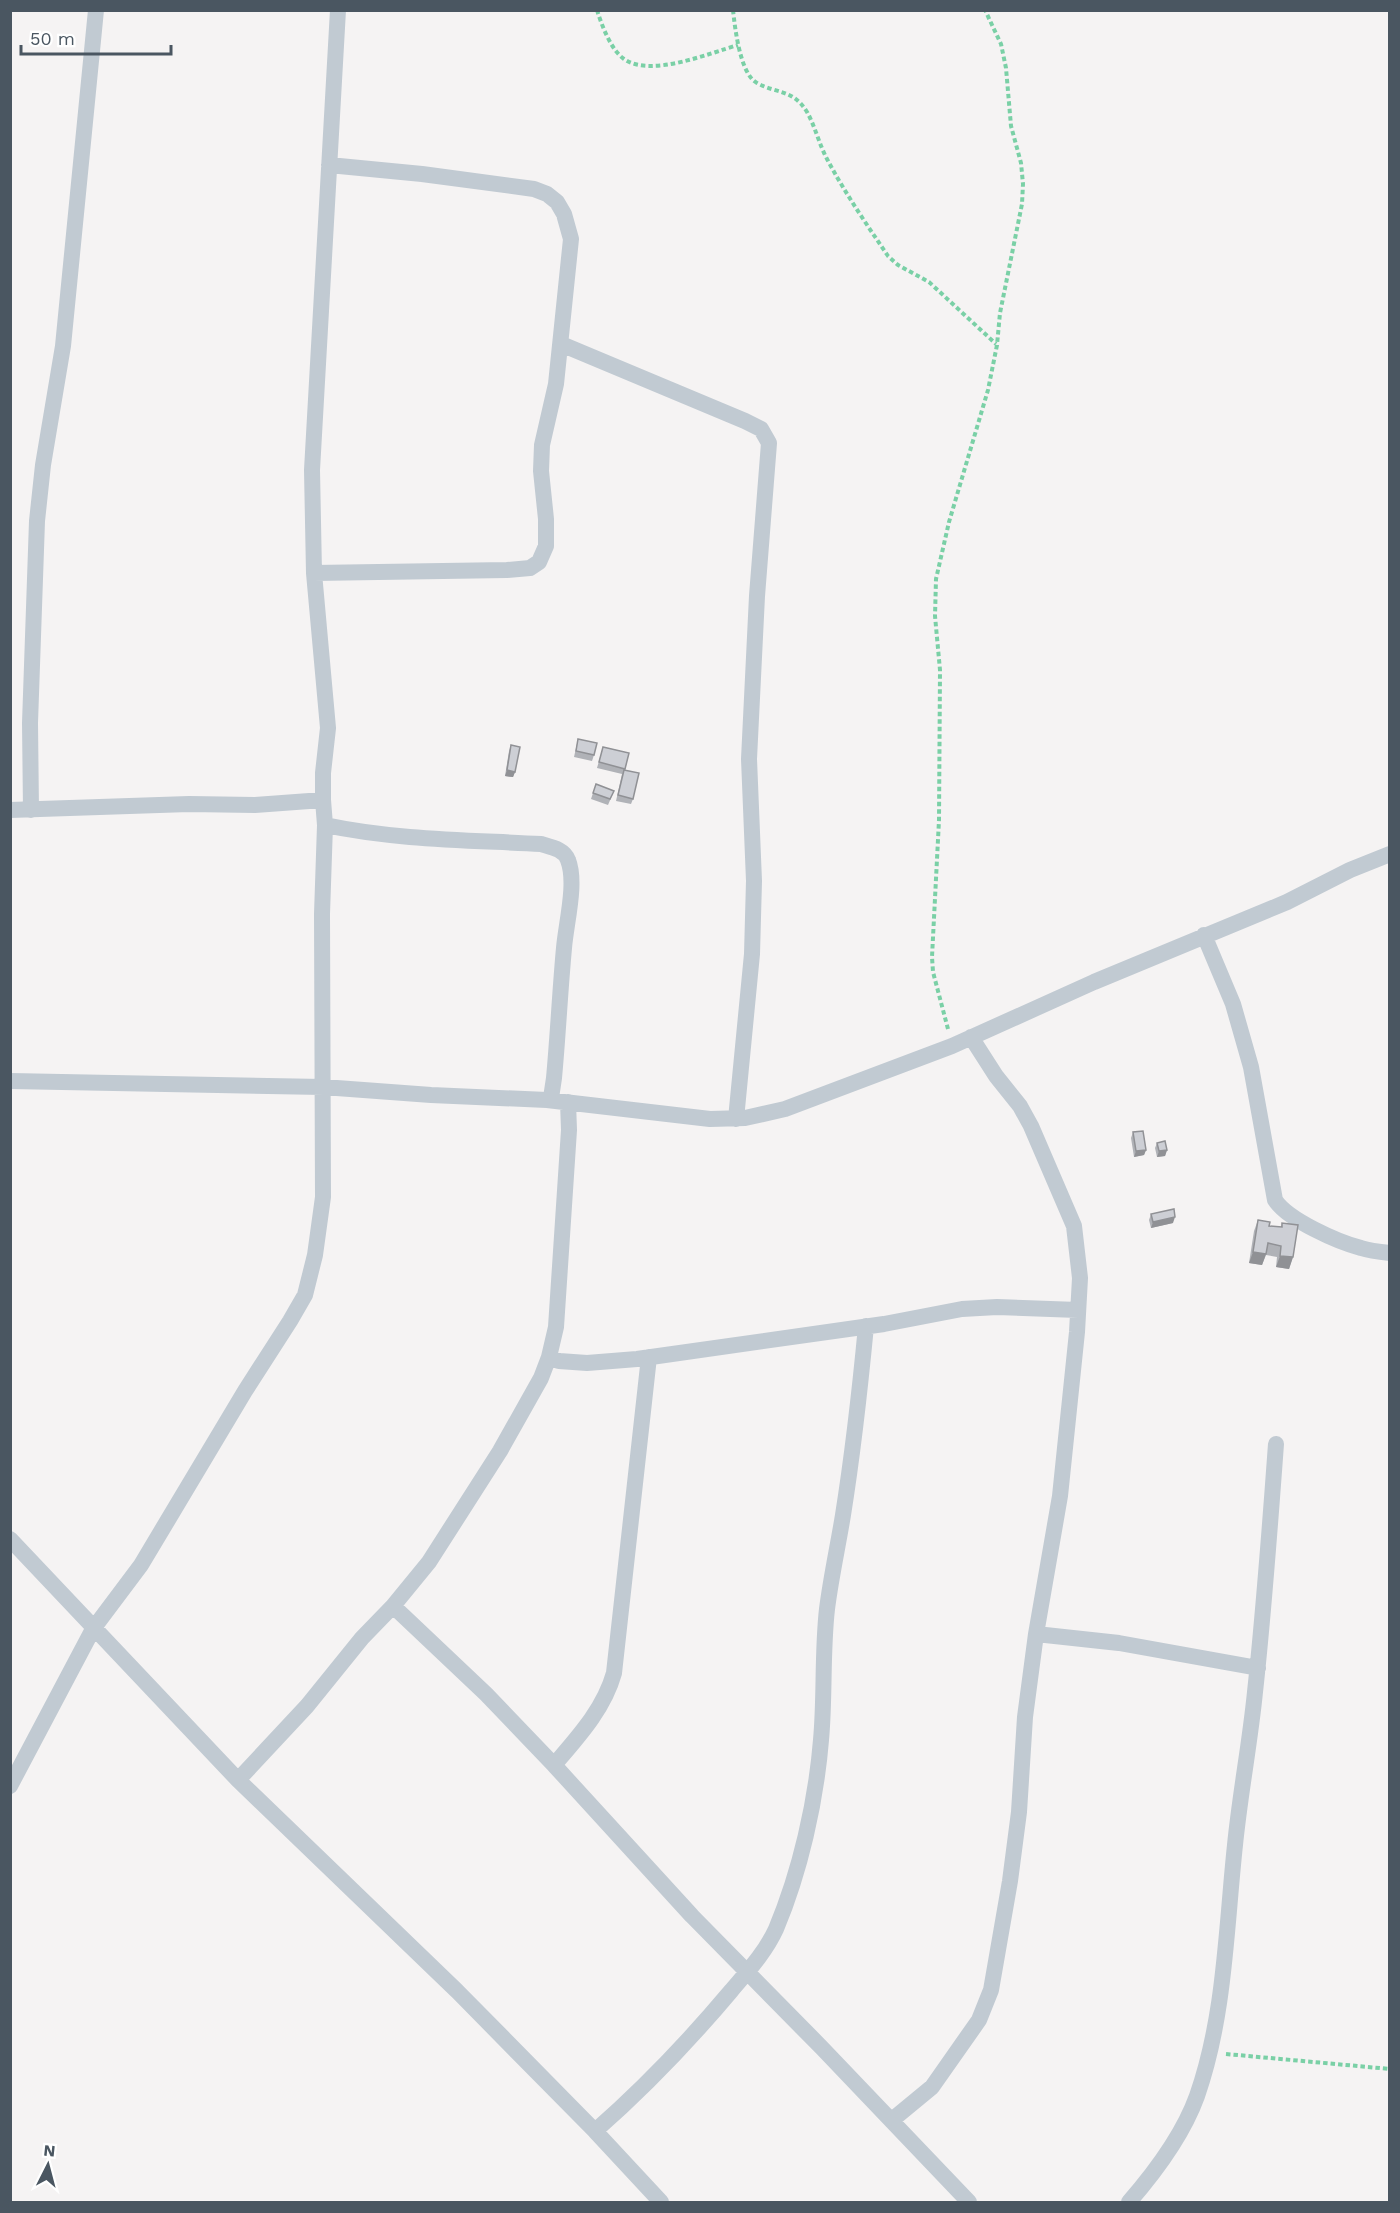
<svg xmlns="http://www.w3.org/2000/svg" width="1400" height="2213" viewBox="0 0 1400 2213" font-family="'Work Sans',sans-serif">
<rect width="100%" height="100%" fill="#f5f3f3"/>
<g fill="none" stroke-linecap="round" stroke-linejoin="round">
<path stroke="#7ad0a6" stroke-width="4" stroke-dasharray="4.5 3" stroke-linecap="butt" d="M597,10C602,26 611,50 624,59C650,78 710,53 738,45
M733,10C735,28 740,74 757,83C777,94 793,89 807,112C815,126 819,144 827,159C845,193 867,225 888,256L898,265L929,282L996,344
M948,1029L933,972L932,957L939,820L940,670L935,616L936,579L949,522L988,390L997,345L1000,313L1022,204L1023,184L1021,163L1011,126L1006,68L1001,44L985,10
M1226,2054L1390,2069"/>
<path stroke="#c1cad2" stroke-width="16" d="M561,344L745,421L761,429L769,443L757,596L749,759L754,881L752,954L736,1119
M314,573L507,570L530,568L539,562L546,546V519L541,471L542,445L556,384L571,239L564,214L557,202L547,194L534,189L422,174L329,165
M10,810L189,804L255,805L323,800
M31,810L30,723L37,521L43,465L63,346L96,10
M325,825C396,840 469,840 541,844C551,847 564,849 568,860C577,883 566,923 564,948C560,991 558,1035 554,1078L551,1098L547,1100
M1204,935L1233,1004L1251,1067L1275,1200C1288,1220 1338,1242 1361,1248C1370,1251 1380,1252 1390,1253
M10,1081L323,1087L431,1095L547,1100L710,1119L745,1118L785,1109L952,1046L1094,982L1287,902L1350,870L1390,854
M549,1357L559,1361L587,1363L637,1359L884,1324L962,1309L997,1307L1078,1310
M10,1539L238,1780L457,1991L595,2131L661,2202
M393,1606L486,1694L554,1765L692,1916L822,2048L969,2202
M1036,1634L1119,1643L1258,1668
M554,1765C578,1737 604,1709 614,1673L649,1357
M238,1780L307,1706L362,1638L393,1606L429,1562L500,1451L541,1378L549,1357L556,1327L569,1130L568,1102
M10,1786L93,1629L141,1565L245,1391L290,1321L305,1295L315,1255L323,1197L322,914L325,825L323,800V773L328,728L314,573L312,470L338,10
M892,2120L932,2087L979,2020L991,1990L1010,1881L1019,1812L1025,1717L1036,1634L1060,1496L1077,1332L1080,1278L1074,1226L1031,1126L1020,1106L996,1076L971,1037
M595,2131C644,2088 689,2041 731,1991C747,1972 765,1953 776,1929C800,1872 816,1802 821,1740C825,1697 822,1653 827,1609C831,1577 838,1546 843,1515C853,1452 860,1389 866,1326
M1129,2202C1156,2171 1183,2135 1197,2096C1225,2016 1226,1929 1235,1845C1240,1794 1250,1743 1255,1692C1264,1610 1270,1526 1276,1444"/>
</g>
<path fill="#b0b2b7" d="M578,739L594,755L592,761L574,757Z
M511,745L515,772L513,777L505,776L509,751Z
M603,747L629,753L625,770L633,799L631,804L616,801L622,774L597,768Z
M596,784L614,791L608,805L591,799Z
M1133,1132L1146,1150L1144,1155L1134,1157L1131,1138Z
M1157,1143L1167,1150L1165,1156L1157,1157L1155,1148Z
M1151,1214L1173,1223L1151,1228L1149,1220Z
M1258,1220L1269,1226L1281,1227L1282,1223L1293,1257L1289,1269L1276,1267L1277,1257L1266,1255L1262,1265L1249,1263L1254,1231Z"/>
<path fill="#909195" d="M507,770L515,772L513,777L505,776Z
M1146,1150L1144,1155L1134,1157L1136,1151Z
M1167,1150L1165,1156L1157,1157L1159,1151Z
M1175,1217L1173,1223L1151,1228L1153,1222Z
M1253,1252L1266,1254L1262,1265L1249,1263Z
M1280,1256L1293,1257L1289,1269L1276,1267Z"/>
<path fill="#cdcfd5" stroke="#909195" stroke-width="1.5" d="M578,739L597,743L594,755L576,751Z
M511,745L520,747L515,772L507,770Z
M603,747L629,753L625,769L599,762Z
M624,770L639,773L633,799L618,795Z
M596,784L614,791L610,799L593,793Z
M1143,1131L1146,1150L1136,1151L1133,1132Z
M1165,1141L1167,1150L1159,1151L1157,1143Z
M1174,1209L1175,1217L1153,1222L1151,1214Z
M1258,1220L1270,1222L1269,1226L1282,1227V1223L1298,1225L1293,1257L1280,1256L1281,1246L1268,1243L1266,1254L1253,1252Z"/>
<rect width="1400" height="2213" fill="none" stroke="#4a5661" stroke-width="24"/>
<g transform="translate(48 2165) rotate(6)" stroke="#ffffff" stroke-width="4.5" paint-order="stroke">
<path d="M0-4.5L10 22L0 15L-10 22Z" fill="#4a5661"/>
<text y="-9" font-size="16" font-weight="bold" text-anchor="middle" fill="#4a5661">N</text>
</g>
<path d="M21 45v9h150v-9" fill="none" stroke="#4a5661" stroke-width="3"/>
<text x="30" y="45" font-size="18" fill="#4a5661" stroke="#ffffff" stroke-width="4.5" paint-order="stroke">50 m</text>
</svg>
